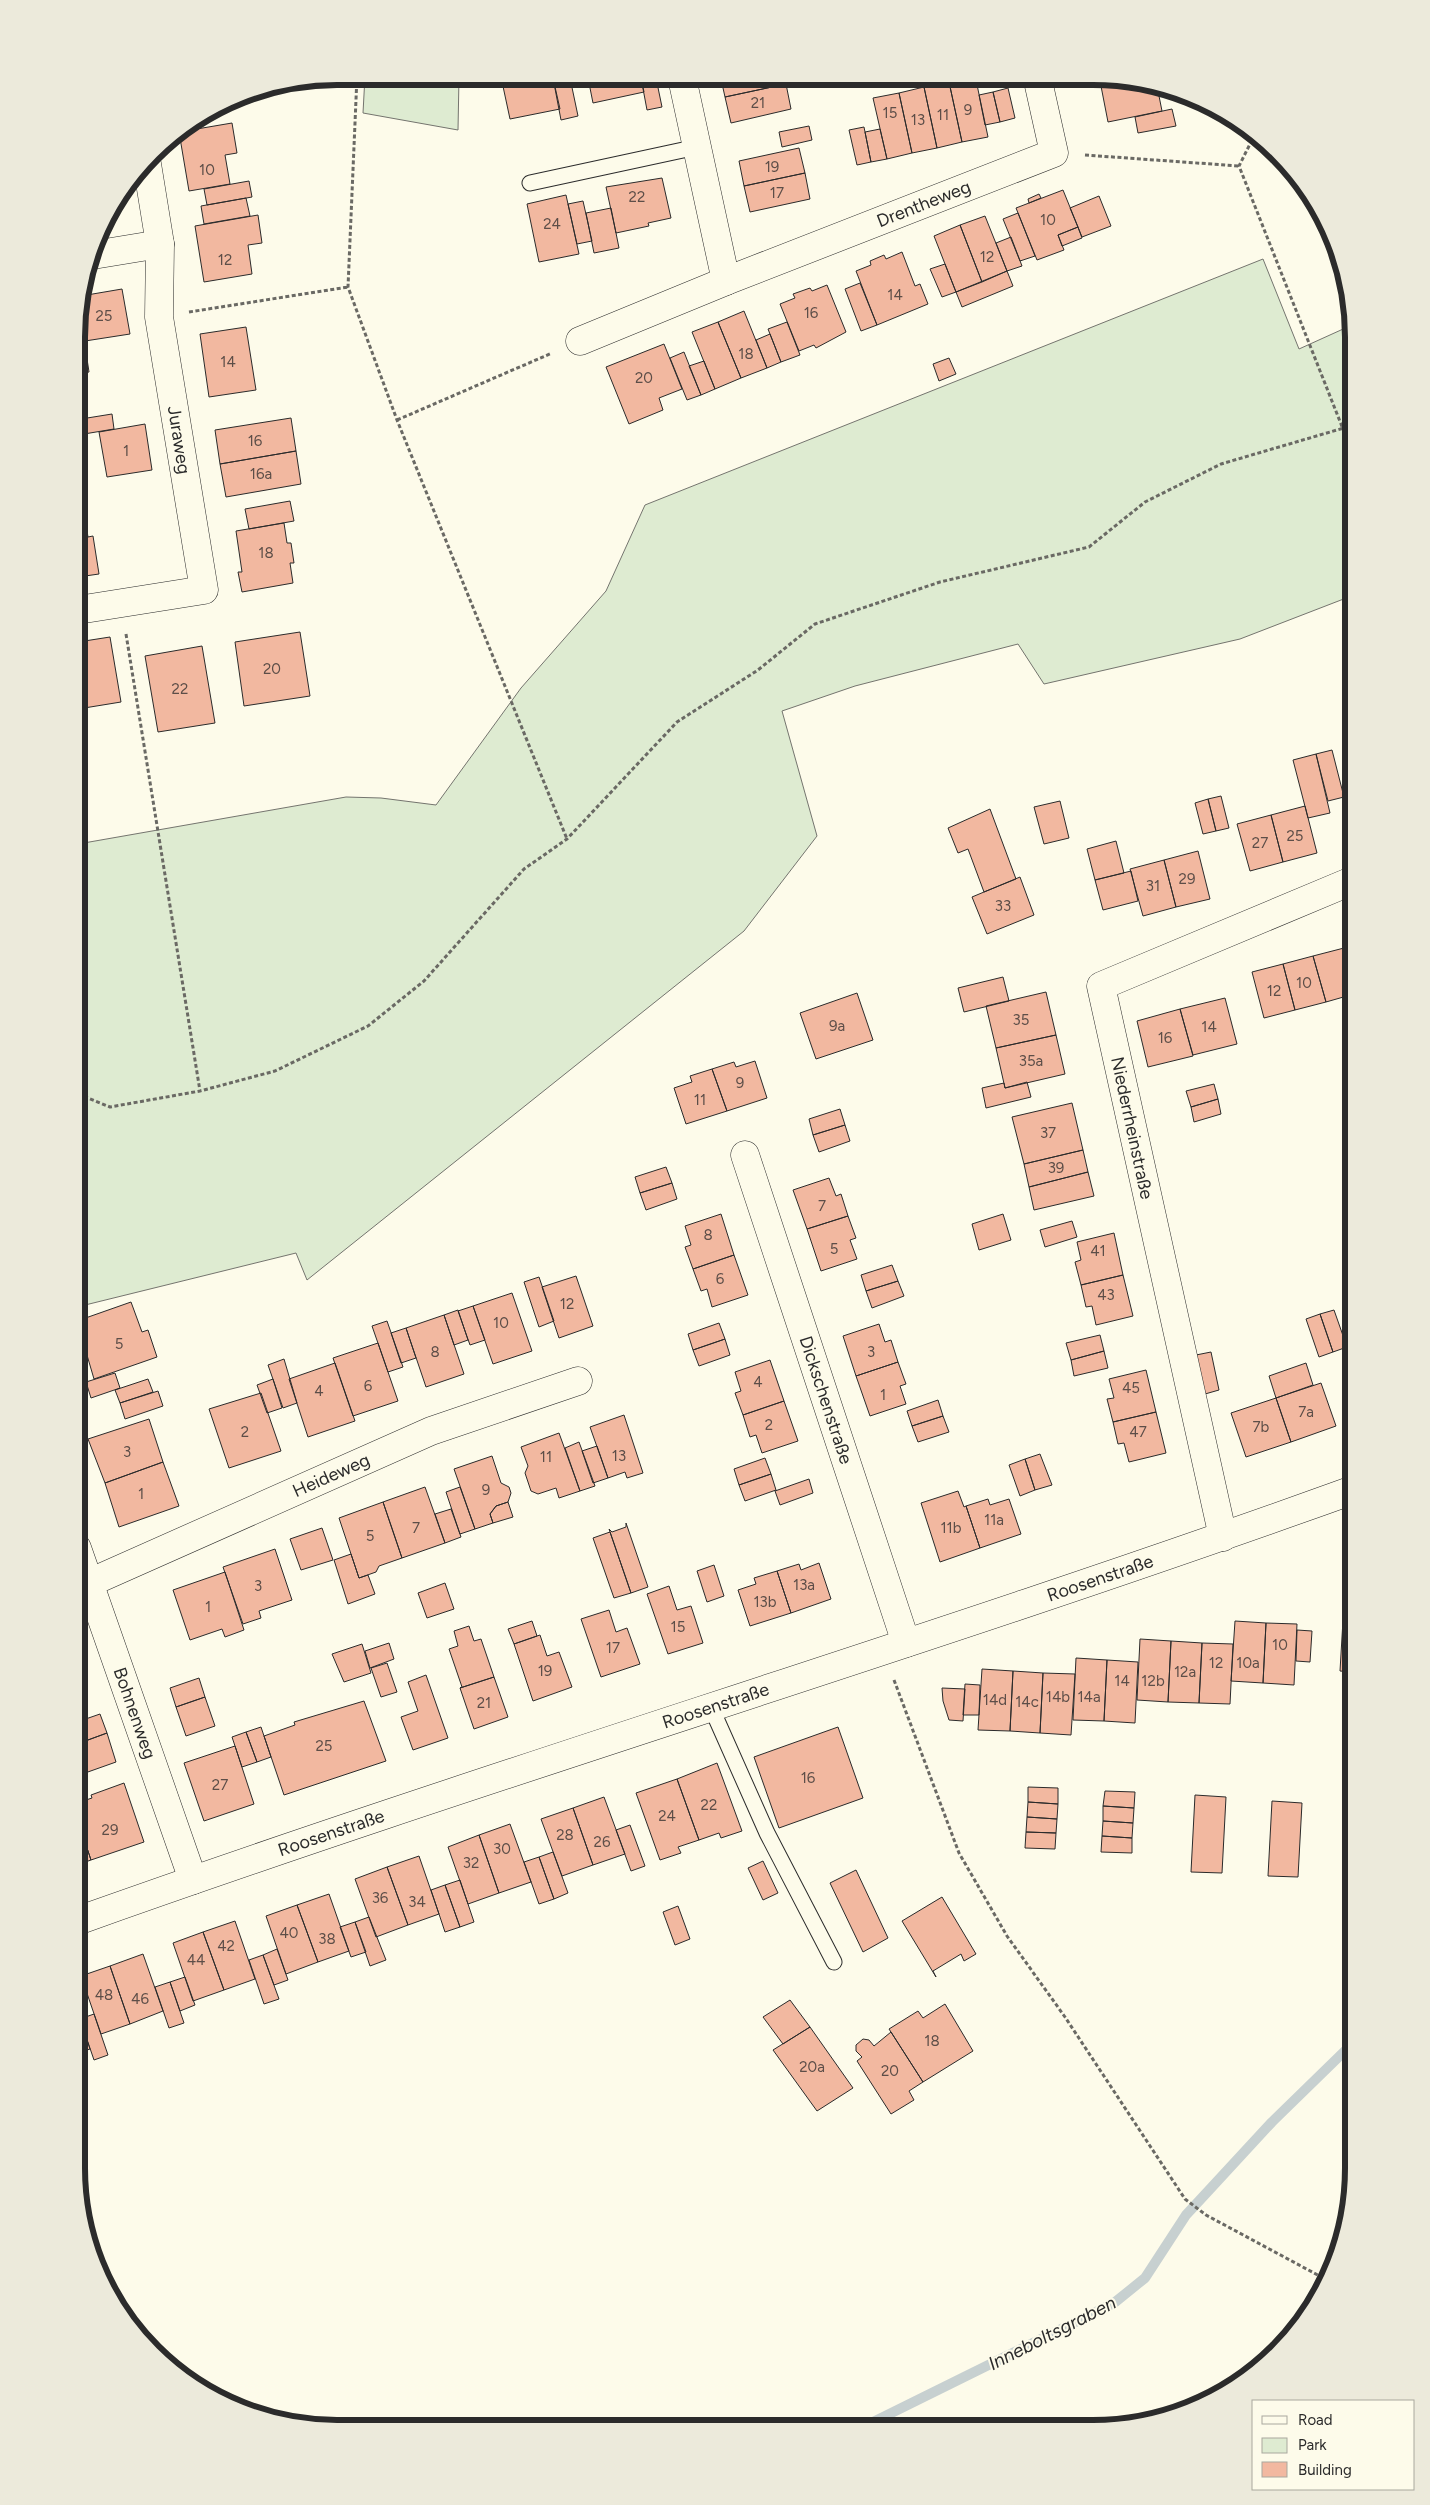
<svg xmlns="http://www.w3.org/2000/svg" width="1430" height="2505" viewBox="0 0 1430 2505" font-family="Figtree,sans-serif">
<rect width="100%" height="100%" fill="#fdfbea"/>
<path fill="#deebd1" stroke="#74746e" d="M365,76L459,77L458,130L363,113Z
M1263,259L1299,349L1352,325L1354,337V595L1240,639L1044,684L1018,644L855,686L782,711L817,836L744,931L307,1280L296,1253L77,1307L78,844L346,797L381,798L436,805L521,688L606,591L645,505Z"/>
<g fill="none" stroke-linecap="round" stroke-linejoin="round">
<path stroke="#c7d0d0" stroke-width="10" d="M861,2428L1114,2303L1145,2278L1186,2215L1211,2188L1272,2122L1353,2043"/>
</g>
<path fill="#f2b8a0" stroke="#2b2b2b" d="M501,77L553,78L560,109L510,119Z
M553,78H570L578,116L561,120Z
M588,78H641L644,92L593,103Z
M641,78H656L662,107L647,110Z
M721,79H785L786,84L725,97Z
M958,80H976L988,137L962,142L949,82Z
M1100,81H1144L1157,86L1162,111L1108,122Z
M949,82L962,142L937,148L924,87Z
M786,84L791,109L731,123L725,97Z
M924,87L937,148L912,153L899,93Z
M1008,88L1015,118L1000,122L993,92Z
M993,92L1000,122L985,125L979,95Z
M899,93L912,153L887,159L873,98Z
M1172,109L1176,126L1138,133L1135,117Z
M232,123L237,153L225,155L230,184L189,191L179,132Z
M809,126L812,140L782,147L779,132Z
M864,127L871,162L857,165L849,130Z
M880,129L887,159L871,162L865,132Z
M799,148L805,173L744,186L739,161Z
M805,173L810,199L750,212L744,186Z
M662,178L671,218L648,223L649,226L616,233L606,187Z
M249,181L252,197L207,205L204,189Z
M1063,190L1078,227L1058,235L1064,250L1037,260L1016,208Z
M1039,194L1041,198L1029,203L1028,199Z
M566,195L579,254L539,262L527,204Z
M1099,196L1111,226L1082,237L1070,208Z
M246,198L250,216L204,224L201,206Z
M583,201L592,241L577,244L568,204Z
M611,208L619,248L594,253L586,213Z
M1018,213L1035,256L1020,261L1003,219Z
M258,215L262,243L248,245L252,274L204,282L195,226Z
M985,216L1007,271L982,282L960,225Z
M960,225L982,282L956,292L934,236Z
M1078,227L1082,238L1062,246L1058,235Z
M1011,237L1022,266L1007,271L996,243Z
M902,252L915,286L920,284L928,304L877,325L856,271L871,265L870,261L884,255L886,259Z
M945,264L956,292L942,297L930,269Z
M1007,271L1013,286L962,307L956,292Z
M860,283L877,325L861,331L845,289Z
M827,285L846,332L816,348L814,345L799,351L780,304L795,298L793,294L810,288L812,291Z
M122,289L130,334L85,341L78,306L81,296Z
M744,311L767,368L741,378L718,322Z
M718,322L741,378L715,389L692,332Z
M787,322L800,355L781,362L768,329Z
M82,326L89,372L78,374V327Z
M246,327L256,390L209,397L200,334Z
M770,334L781,362L767,368L756,340Z
M664,344L682,389L659,398L663,410L629,424L606,367Z
M684,352L701,395L687,400L670,358Z
M949,358L956,374L939,381L933,364Z
M704,361L715,389L701,395L689,366Z
M112,414L114,429L84,434L81,419Z
M291,418L296,451L220,464L215,430Z
M145,424L152,470L107,477L99,432Z
M296,451L301,484L226,497L220,464Z
M290,501L294,521L249,529L245,509Z
M83,507L88,537L93,536L99,574L78,577V508Z
M284,523L287,543H291L294,563H290L293,583L242,592L238,572H242L236,531Z
M300,632L310,696L244,706L235,642Z
M110,637L121,702L78,709V642Z
M202,646L215,723L158,732L145,656Z
M1332,750L1344,797L1328,801L1316,754Z
M1316,754L1330,813L1308,818L1293,760Z
M1354,776V813L1345,778Z
M1221,796L1229,828L1216,831L1208,799Z
M1208,799L1216,831L1203,834L1195,803Z
M1060,801L1069,838L1044,844L1034,807Z
M1305,806L1317,853L1283,862L1271,815Z
M990,809L1016,879L984,892L968,849L958,853L948,828Z
M1271,815L1283,862L1250,871L1237,824Z
M1116,841L1124,873L1095,880L1087,849Z
M1198,851L1210,899L1176,907L1164,860Z
M1164,860L1176,907L1143,916L1130,869Z
M1131,871L1138,901L1103,910L1095,880Z
M1020,877L1034,915L987,934L972,897Z
M1344,948L1354,982V994L1326,1002L1313,956Z
M1313,956L1326,1002L1295,1010L1283,964Z
M1283,964L1295,1010L1264,1018L1252,972Z
M1003,977L1009,1001L964,1012L958,988Z
M1046,992L1056,1035L996,1048L986,1006Z
M857,993L873,1040L816,1059L800,1013Z
M1225,998L1237,1044L1193,1055L1180,1009Z
M1180,1009L1193,1056L1148,1067L1137,1021Z
M1056,1035L1065,1074L1005,1088L996,1048Z
M755,1061L767,1098L727,1111L712,1069L734,1062L736,1067Z
M712,1069L727,1111L686,1124L674,1088L692,1082L690,1076Z
M1027,1082L1031,1097L986,1108L982,1088L1004,1083L1005,1088Z
M1214,1084L1218,1099L1191,1107L1186,1091Z
M1218,1099L1221,1114L1194,1122L1191,1107Z
M1072,1103L1083,1150L1024,1164L1012,1117Z
M840,1109L845,1125L813,1135L809,1119Z
M845,1125L850,1141L819,1152L813,1135Z
M1083,1150L1088,1172L1029,1187L1024,1164Z
M666,1167L672,1183L640,1193L635,1177Z
M1088,1172L1094,1196L1034,1210L1029,1187Z
M829,1178L836,1196L841,1194L848,1216L807,1229L793,1190Z
M672,1183L677,1199L646,1210L640,1193Z
M721,1214L734,1255L693,1269L685,1247L691,1245L685,1226Z
M1003,1214L1011,1240L979,1250L972,1224Z
M848,1216L856,1238L850,1240L857,1259L821,1271L807,1229Z
M1072,1221L1077,1237L1045,1247L1040,1230Z
M1114,1233L1123,1275L1081,1285L1075,1262L1081,1260L1077,1242Z
M734,1255L748,1295L712,1307L707,1289L701,1291L693,1269Z
M892,1265L898,1281L866,1291L861,1275Z
M1123,1275L1133,1316L1096,1325L1092,1306L1086,1307L1081,1285Z
M576,1276L593,1326L559,1338L542,1287Z
M539,1277L554,1321L539,1327L524,1282Z
M898,1281L904,1296L872,1308L866,1291Z
M512,1293L532,1351L493,1364L473,1306Z
M131,1302L142,1332L148,1330L157,1357L94,1379L77,1321Z
M473,1306L485,1340L470,1345L458,1311Z
M458,1310L468,1340L454,1345L444,1315Z
M1334,1310L1347,1347L1333,1352L1320,1314Z
M1320,1314L1333,1352L1319,1357L1306,1319Z
M444,1315L464,1374L426,1387L406,1328Z
M387,1321L403,1367L388,1372L372,1326Z
M719,1323L725,1339L693,1350L688,1334Z
M879,1324L885,1342L891,1340L898,1362L856,1376L843,1336Z
M406,1328L416,1358L401,1363L391,1333Z
M1100,1335L1104,1351L1071,1360L1066,1343Z
M725,1339L730,1355L699,1366L693,1350Z
M378,1343L398,1401L353,1416L333,1358Z
M1104,1351L1108,1368L1074,1376L1071,1360Z
M1211,1352L1219,1390L1205,1394L1196,1355Z
M284,1359L297,1403L283,1408L268,1365Z
M770,1360L784,1401L743,1415L735,1393L741,1391L735,1372Z
M898,1362L906,1384L900,1386L906,1404L870,1416L856,1376Z
M335,1363L355,1421L308,1437L289,1379Z
M1306,1363L1313,1385L1276,1398L1269,1376Z
M1146,1370L1156,1412L1113,1422L1107,1399L1114,1398L1109,1379Z
M115,1373L120,1388L91,1398L86,1382Z
M148,1379L153,1392L120,1403L115,1390Z
M273,1379L282,1408L267,1413L257,1385Z
M1321,1383L1336,1426L1291,1442L1276,1398Z
M158,1391L163,1406L125,1419L120,1403Z
M261,1393L281,1451L229,1468L209,1409Z
M1276,1398L1291,1442L1246,1457L1231,1413Z
M938,1400L943,1416L912,1426L907,1411Z
M784,1401L798,1441L762,1453L756,1435L750,1437L743,1415Z
M1156,1412L1166,1453L1129,1462L1124,1443L1118,1444L1113,1422Z
M624,1415L643,1473L627,1478L625,1472L608,1478L590,1427Z
M943,1416L949,1432L918,1442L912,1426Z
M149,1419L163,1462L105,1483L88,1439Z
M559,1433L580,1491L559,1498L556,1488L538,1494L531,1491L525,1473L528,1466L521,1447Z
M579,1442L595,1486L580,1491L565,1448Z
M597,1446L608,1478L593,1483L582,1451Z
M1040,1454L1052,1485L1035,1490L1025,1459Z
M492,1456L501,1483L509,1487L511,1493L508,1502L496,1506L490,1514L493,1523L475,1529L454,1469Z
M765,1458L771,1474L739,1485L734,1469Z
M1025,1459L1035,1490L1020,1496L1009,1465Z
M163,1462L179,1506L119,1527L105,1483Z
M771,1474L776,1490L745,1501L739,1485Z
M809,1479L813,1493L780,1505L775,1491Z
M425,1487L445,1543L402,1558L383,1502Z
M460,1487L475,1529L460,1534L446,1492Z
M958,1491L964,1507L966,1506L980,1548L940,1562L921,1503Z
M988,1499L990,1505L1009,1499L1021,1534L980,1548L966,1506Z
M383,1502L402,1558L379,1566L376,1572L359,1578L339,1518Z
M508,1502L513,1517L493,1523L490,1514L496,1506Z
M451,1509L461,1537L445,1543L435,1514Z
M626,1523L648,1587L631,1593L609,1529L612,1532L626,1527Z
M322,1528L333,1560L301,1570L290,1539Z
M610,1532L631,1593L614,1598L593,1538Z
M275,1549L292,1600L259,1611L261,1618L243,1624L223,1567Z
M351,1554L359,1578L368,1575L375,1594L348,1604L334,1560Z
M819,1563L831,1599L791,1613L777,1571L799,1564L801,1570Z
M714,1565L724,1596L707,1602L697,1571Z
M777,1571L791,1613L750,1626L738,1590L756,1584L754,1578Z
M225,1572L244,1630L225,1637L222,1629L190,1640L173,1590Z
M445,1583L454,1609L427,1618L418,1593Z
M669,1586L677,1610L691,1606L703,1643L668,1654L647,1594Z
M609,1610L616,1632L627,1628L640,1664L601,1677L581,1619Z
M1343,1620L1353,1621V1692V1672L1340,1671Z
M532,1621L537,1636L514,1644L508,1629Z
M1235,1621L1266,1623L1263,1683L1231,1681Z
M1266,1623L1297,1624L1294,1685L1263,1683Z
M469,1626L474,1641L481,1639L494,1677L460,1688L462,1687L449,1649L458,1646L454,1631Z
M1297,1630L1312,1631L1310,1662L1296,1661Z
M540,1635L547,1656L559,1652L572,1687L533,1701L514,1644Z
M1140,1639L1171,1641L1168,1702L1137,1700Z
M1171,1641L1202,1643L1199,1703L1168,1702Z
M389,1643L394,1659L370,1668L365,1651Z
M1202,1643L1233,1644L1230,1704L1199,1703Z
M362,1644L371,1673L344,1682L332,1654Z
M1076,1658L1107,1660L1104,1721L1073,1720Z
M1107,1660L1138,1662L1135,1723L1104,1721Z
M387,1663L397,1692L381,1697L371,1668Z
M982,1669L1013,1671L1010,1731L978,1730Z
M1013,1671L1043,1673L1040,1733L1010,1731Z
M1043,1673L1075,1674L1071,1735L1040,1733Z
M426,1675L448,1738L413,1750L401,1717L418,1711L408,1682Z
M494,1677L508,1717L474,1729L460,1688Z
M199,1678L205,1697L176,1707L170,1688Z
M965,1684L980,1685L979,1715H963Z
M942,1688L965,1689L963,1721L949,1720L943,1701Z
M205,1697L215,1726L186,1736L176,1707Z
M364,1701L386,1761L284,1795L264,1736L295,1725L294,1722Z
M100,1714L107,1733L77,1744V1722Z
M261,1727L271,1757L257,1762L246,1732Z
M838,1727L863,1798L779,1828L754,1757Z
M246,1732L257,1762L242,1767L232,1737Z
M107,1733L116,1762L85,1773L77,1744Z
M235,1746L254,1804L204,1821L184,1763Z
M717,1763L742,1831L721,1838L719,1833L699,1840L677,1779Z
M677,1779L699,1840L678,1847L681,1853L660,1860L636,1793Z
M124,1783L144,1842L91,1860L77,1818V1803L92,1798L91,1795Z
M1028,1787L1058,1788V1804L1028,1802Z
M1105,1791L1135,1792L1134,1808L1103,1806Z
M1195,1795L1226,1797L1222,1873L1191,1872Z
M604,1797L625,1854L593,1865L573,1808Z
M1272,1801L1302,1803L1298,1877L1268,1876Z
M1028,1802L1058,1804L1057,1819L1027,1817Z
M1103,1806L1134,1808L1133,1823L1103,1821Z
M573,1808L593,1865L562,1876L541,1819Z
M1027,1817L1057,1819L1056,1833L1026,1832Z
M77,1818L91,1860L77,1865Z
M1103,1821L1133,1823L1132,1838L1102,1836Z
M510,1824L531,1882L499,1893L479,1835Z
M630,1825L645,1866L631,1871L616,1830Z
M1026,1832L1056,1833L1055,1849L1025,1848Z
M479,1835L499,1893L468,1904L448,1847Z
M1102,1836L1132,1838V1853L1101,1852Z
M553,1852L568,1893L554,1899L539,1857Z
M419,1856L439,1914L408,1925L387,1867Z
M539,1857L554,1899L539,1904L524,1862Z
M763,1861L778,1893L763,1900L748,1868Z
M387,1867L408,1925L376,1937L355,1879Z
M856,1870L888,1938L863,1952L830,1883Z
M460,1880L474,1922L460,1927L445,1885Z
M445,1885L460,1927L445,1932L431,1890Z
M329,1894L349,1951L318,1962L297,1905Z
M942,1897L976,1954L964,1961L961,1954L933,1971L936,1977L902,1921Z
M297,1905L318,1962L286,1974L266,1916Z
M678,1906L690,1939L675,1945L663,1912Z
M369,1917L386,1960L370,1966L355,1922Z
M235,1921L255,1979L224,1990L203,1932Z
M355,1922L366,1952L351,1957L340,1927Z
M203,1932L224,1990L193,2001L173,1943Z
M277,1949L288,1980L274,1985L263,1955Z
M143,1954L163,2011L130,2024L110,1966Z
M263,1955L279,1999L264,2004L249,1960Z
M110,1966L130,2024L101,2034L81,1976Z
M185,1977L195,2005L180,2011L170,1982Z
M170,1982L184,2023L169,2028L155,1987Z
M790,2000L810,2027L783,2044L763,2017Z
M945,2004L973,2051L923,2082L889,2029L918,2011L923,2018Z
M94,2014L108,2055L94,2060L80,2019Z
M80,2019L90,2049L76,2054V2020Z
M810,2027L853,2088L817,2111L773,2050Z
M891,2032L923,2082L909,2091L914,2100L891,2114L857,2061L862,2057L856,2051V2045L863,2039L869,2040L874,2046Z"/>
<g fill="none" stroke-linecap="round" stroke-linejoin="round">
<defs>
<path id="service" d="M530,183L697,147
M77,1613L97,1606
M711,1707L767,1833L834,1962"/>
<g id="minor">
<path id="s1" d="M682,78L726,281L1054,153L1038,81"/>
<path d="M93,255L160,244"/>
<path d="M580,341L726,281"/>
<path d="M78,610L204,590L159,317L160,244L147,164"/>
<path id="s2" d="M745,1155L906,1643"/>
<path d="M1223,1537L1101,986L1354,880"/>
<path id="s3" d="M77,1548L193,1880"/>
<path id="s4" d="M89,1583L431,1431L578,1381"/>
<path id="s5" d="M77,1921C500,1770 931,1642 1353,1490"/>
</g>
</defs>
<use href="#service" stroke="#2b2b2b" stroke-width="17"/>
<use href="#minor" stroke="#2b2b2b" stroke-width="29"/>
<path stroke="#6a6964" stroke-width="3" stroke-dasharray="4 2.5" stroke-linecap="butt" d="M357,76L348,287L397,420L567,839
M1255,134L1239,166L1343,429
M1085,155L1239,166
M189,312L348,287
M397,420L552,353
M126,634L200,1091
M78,1094L110,1107L200,1091L275,1071L368,1026L424,981L524,869L567,839L677,722L758,670L815,624L940,582L1089,547L1145,502L1221,464L1354,425
M894,1680L959,1853L1007,1936L1065,2017L1185,2199L1206,2215L1327,2280"/>
<use href="#service" stroke="#fdfbea" stroke-width="15"/>
<use href="#minor" stroke="#fdfbea" stroke-width="28"/>
</g>
<g text-anchor="middle" dominant-baseline="central" stroke-width="4" stroke-linejoin="round" paint-order="stroke">
<g font-size="15" fill="#5d4e48">
<text x="758" y="103">21</text>
<text x="968" y="110">9</text>
<text x="890" y="113">15</text>
<text x="943" y="115">11</text>
<text x="918" y="120">13</text>
<text x="772" y="167">19</text>
<text x="207" y="170">10</text>
<text x="777" y="193">17</text>
<text x="637" y="197">22</text>
<text x="1048" y="220">10</text>
<text x="552" y="224">24</text>
<text x="987" y="257">12</text>
<text x="225" y="260">12</text>
<text x="895" y="295">14</text>
<text x="811" y="313">16</text>
<text x="104" y="316">25</text>
<text x="746" y="354">18</text>
<text x="228" y="362">14</text>
<text x="644" y="378">20</text>
<text x="255" y="441">16</text>
<text x="126" y="451">1</text>
<text x="261" y="474">16a</text>
<text x="266" y="553">18</text>
<text x="272" y="669">20</text>
<text x="180" y="689">22</text>
<text x="1295" y="836">25</text>
<text x="1260" y="843">27</text>
<text x="1187" y="879">29</text>
<text x="1153" y="886">31</text>
<text x="1003" y="906">33</text>
<text x="1304" y="983">10</text>
<text x="1274" y="991">12</text>
<text x="1021" y="1020">35</text>
<text x="837" y="1026">9a</text>
<text x="1209" y="1027">14</text>
<text x="1165" y="1038">16</text>
<text x="1031" y="1061">35a</text>
<text x="740" y="1083">9</text>
<text x="700" y="1100">11</text>
<text x="1048" y="1133">37</text>
<text x="1056" y="1168">39</text>
<text x="822" y="1206">7</text>
<text x="708" y="1235">8</text>
<text x="834" y="1249">5</text>
<text x="1098" y="1251">41</text>
<text x="720" y="1279">6</text>
<text x="1106" y="1295">43</text>
<text x="567" y="1304">12</text>
<text x="501" y="1323">10</text>
<text x="119" y="1344">5</text>
<text x="435" y="1352">8</text>
<text x="871" y="1352">3</text>
<text x="758" y="1382">4</text>
<text x="368" y="1386">6</text>
<text x="1131" y="1388">45</text>
<text x="319" y="1391">4</text>
<text x="883" y="1395">1</text>
<text x="1306" y="1412">7a</text>
<text x="769" y="1425">2</text>
<text x="1261" y="1427">7b</text>
<text x="245" y="1432">2</text>
<text x="1138" y="1432">47</text>
<text x="127" y="1452">3</text>
<text x="619" y="1456">13</text>
<text x="546" y="1457">11</text>
<text x="486" y="1490">9</text>
<text x="141" y="1494">1</text>
<text x="994" y="1520">11a</text>
<text x="416" y="1528">7</text>
<text x="951" y="1528">11b</text>
<text x="370" y="1536">5</text>
<text x="804" y="1585">13a</text>
<text x="258" y="1586">3</text>
<text x="765" y="1602">13b</text>
<text x="208" y="1607">1</text>
<text x="678" y="1627">15</text>
<text x="1280" y="1645">10</text>
<text x="613" y="1648">17</text>
<text x="1216" y="1663">12</text>
<text x="1248" y="1663">10a</text>
<text x="545" y="1671">19</text>
<text x="1185" y="1672">12a</text>
<text x="1122" y="1681">14</text>
<text x="1153" y="1681">12b</text>
<text x="1058" y="1697">14b</text>
<text x="1089" y="1697">14a</text>
<text x="995" y="1700">14d</text>
<text x="1027" y="1702">14c</text>
<text x="484" y="1703">21</text>
<text x="324" y="1746">25</text>
<text x="808" y="1778">16</text>
<text x="220" y="1785">27</text>
<text x="709" y="1805">22</text>
<text x="667" y="1816">24</text>
<text x="110" y="1830">29</text>
<text x="565" y="1835">28</text>
<text x="602" y="1842">26</text>
<text x="502" y="1849">30</text>
<text x="471" y="1863">32</text>
<text x="380" y="1898">36</text>
<text x="417" y="1902">34</text>
<text x="289" y="1933">40</text>
<text x="327" y="1939">38</text>
<text x="226" y="1946">42</text>
<text x="196" y="1960">44</text>
<text x="104" y="1995">48</text>
<text x="140" y="1999">46</text>
<text x="932" y="2041">18</text>
<text x="812" y="2067">20a</text>
<text x="890" y="2071">20</text>
</g>
<g font-size="18" fill="#2b2b2b" stroke="#fdfbea">
<text stroke="none"><textPath href="#s1" startOffset="420">Drentheweg</textPath></text>
<text transform="translate(179 440) rotate(81)">Juraweg</text>
<text transform="translate(1132 1128) rotate(78)">Niederrheinstraße</text>
<text stroke="none"><textPath href="#s2" startOffset="258">Dickschenstraße</textPath></text>
<text stroke="none"><textPath href="#s4" startOffset="265">Heideweg</textPath></text>
<text stroke="none"><textPath href="#s5" startOffset="1079">Roosenstraße</textPath></text>
<text stroke="none"><textPath href="#s5" startOffset="674">Roosenstraße</textPath></text>
<text stroke="none"><textPath href="#s3" startOffset="175">Bohnenweg</textPath></text>
<text stroke="none"><textPath href="#s5" startOffset="269">Roosenstraße</textPath></text>
</g>
<g font-size="19" font-style="italic" fill="#2b2b2b" stroke="#fdfbea">
<text transform="translate(1052 2333) rotate(-27)">Inneboltsgraben</text>
</g>
</g>
<path d="M0 0H1430V2505H0ZM337 85H1093A252 252 0 0 1 1345 337V2168A252 252 0 0 1 1093 2420H337A252 252 0 0 1 85 2168V337A252 252 0 0 1 337 85Z" fill="#eceadb" fill-rule="evenodd"/>
<path fill="none" stroke="#2b2b2b" stroke-width="6" d="M337 85H1093A252 252 0 0 1 1345 337V2168A252 252 0 0 1 1093 2420H337A252 252 0 0 1 85 2168V337A252 252 0 0 1 337 85Z"/>
<rect x="1252" y="2400" width="162" height="90" fill="#fdfbea" stroke="#a9a89e"/>
<rect x="1262" y="2416" width="25" height="8" fill="#fdfbea" stroke="#a9a89e"/>
<text x="1298" y="2425" font-size="15" fill="#2b2b2b">Road</text>
<rect x="1262" y="2438" width="25" height="15" fill="#deebd1" stroke="#a9a89e"/>
<text x="1298" y="2450" font-size="15" fill="#2b2b2b">Park</text>
<rect x="1262" y="2462" width="25" height="15" fill="#f2b8a0" stroke="#a9a89e"/>
<text x="1298" y="2475" font-size="15" fill="#2b2b2b">Building</text>
</svg>
